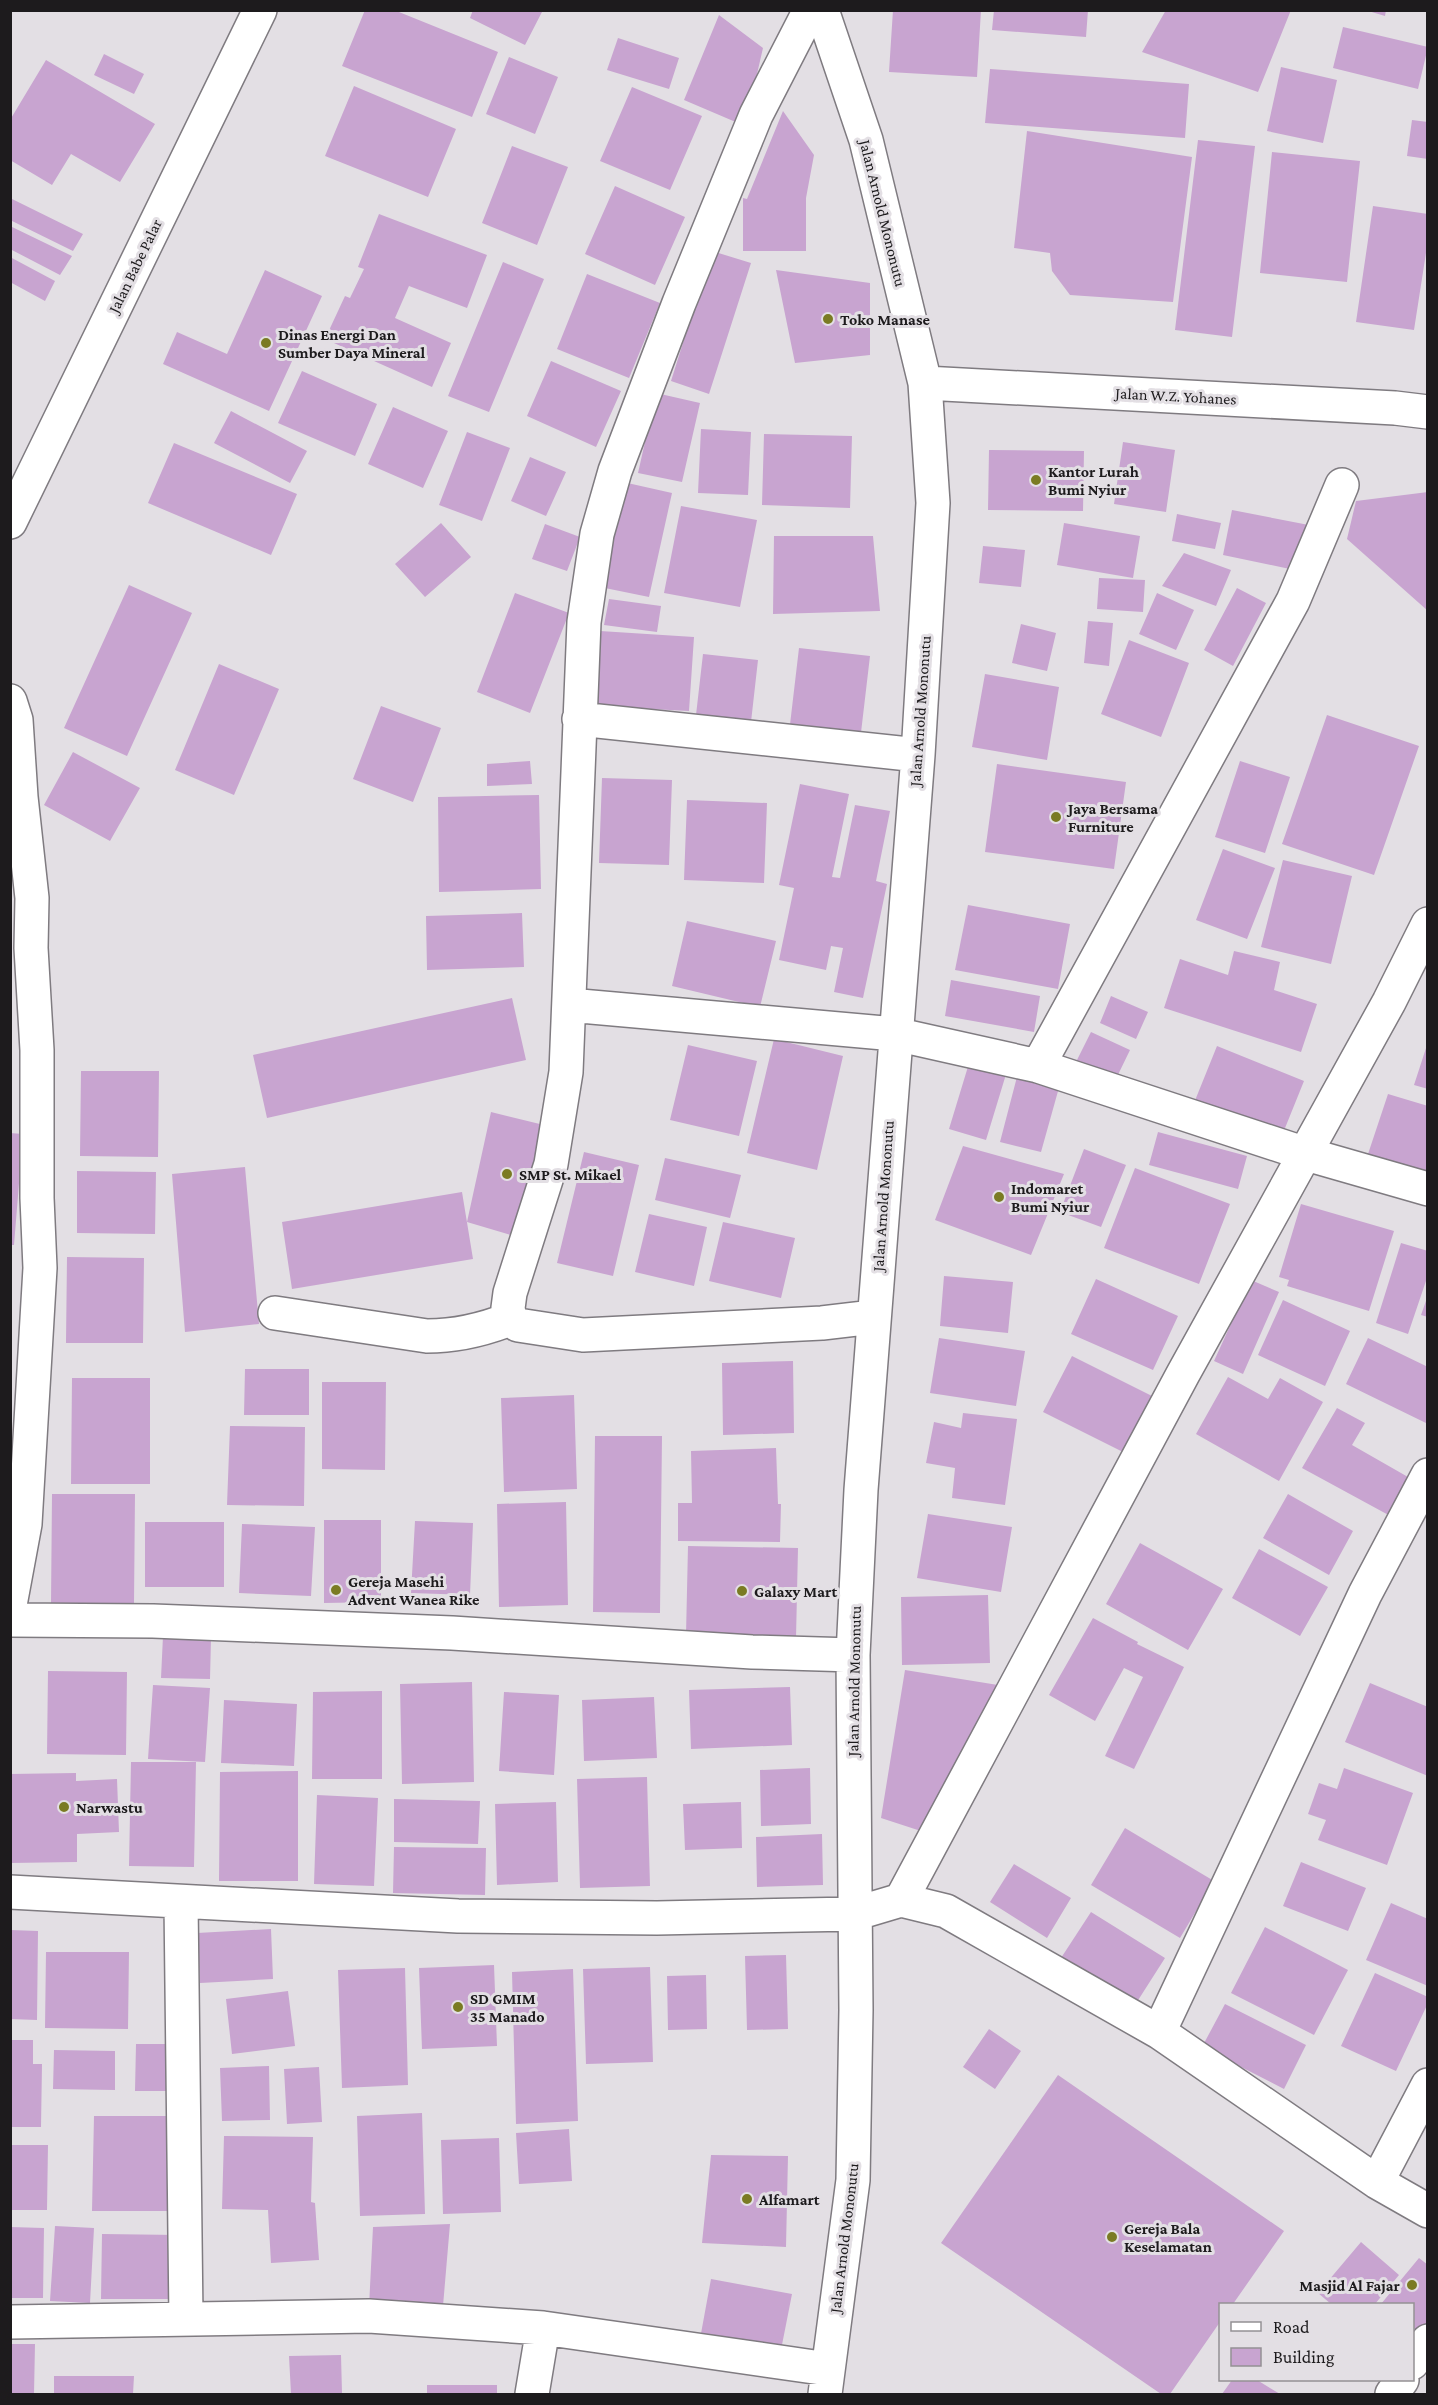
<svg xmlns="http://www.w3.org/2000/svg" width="1438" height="2405" viewBox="0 0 1438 2405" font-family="'Crimson Pro',serif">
<rect width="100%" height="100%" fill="#e3dfe4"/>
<path fill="#c8a4d0" d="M365,10H394L498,52L472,117L342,66Z
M473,10H543L525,45L470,18Z
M893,10H981L977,77L889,72Z
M994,10H1088L1086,37L992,30Z
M1166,10H1291L1258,92L1142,52Z
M1365,10H1386L1385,16Z
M719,15L763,48L745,126L684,100Z
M1343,27L1428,47L1418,89L1333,68Z
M618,38L679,58L669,89L607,70Z
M104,54L144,74L134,94L94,75Z
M509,57L558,77L535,134L486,114Z
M46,60L155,124L120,182L71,154L52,185L10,160V120Z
M1281,67L1337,80L1323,143L1267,131Z
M990,69L1189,84L1185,138L985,123Z
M354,86L456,129L428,197L325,156Z
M632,87L702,116L670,190L600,161Z
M783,111L814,155L806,198V251H743V198L747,199Z
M1412,120L1428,122V159L1407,156Z
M1027,131L1192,157L1173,302L1070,295L1052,271L1050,253L1014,248Z
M1198,140L1255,146L1232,337L1175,330Z
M512,146L568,167L537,245L482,223Z
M1272,152L1360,161L1347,282L1260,273Z
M615,186L685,217L655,285L585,254Z
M10,198L83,234L73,251L10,220Z
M1373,206L1428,214V240L1414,330L1356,322Z
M379,214L487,255L467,308L409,286L395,318L451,343L432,387L325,339L345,296L350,298L364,269L358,267Z
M10,226L72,256L60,275L10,249Z
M712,251L751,263L709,394L671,381Z
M10,257L55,281L45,301L10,282Z
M503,262L544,279L489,412L448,396Z
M265,270L322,296L269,411L163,364L177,332L227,354Z
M776,270L870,283V355L795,363Z
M587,274L660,303L629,378L557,349Z
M551,361L621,391L596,447L527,416Z
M302,371L377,404L355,456L278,423Z
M656,393L700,403L682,482L638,473Z
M393,407L448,431L423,488L368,464Z
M231,411L307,451L290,483L214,443Z
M701,429L751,432L748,495L698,493Z
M467,432L510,448L482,521L439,505Z
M764,434L852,436L850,508L762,505Z
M1123,442L1175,450L1166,512L1114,504Z
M174,443L297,494L271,555L148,503Z
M989,450L1084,451L1083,511L988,510Z
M530,457L566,472L546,516L511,501Z
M623,482L672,493L649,597L600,587Z
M1428,492V611L1347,539L1356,501Z
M681,506L757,520L740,607L664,593Z
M1232,510L1314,526L1304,572L1223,555Z
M1177,514L1221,523L1215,549L1172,541Z
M441,523L471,557L425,597L395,564Z
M1064,523L1140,536L1133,578L1057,565Z
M545,524L580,537L567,571L532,559Z
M774,536H873L880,611L773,614Z
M983,546L1025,550L1021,587L979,583Z
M1184,553L1231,570L1216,606L1162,586Z
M1099,578L1145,580L1143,612L1097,609Z
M129,585L192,613L127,756L64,728Z
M1237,588L1266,603L1233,666L1204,650Z
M515,593L569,613L530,713L477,692Z
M1157,593L1194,610L1176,650L1139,634Z
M609,599L661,606L657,632L604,625Z
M1088,621L1113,623L1109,666L1084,663Z
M1021,624L1056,633L1047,671L1012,663Z
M600,631L694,637L689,711L595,706Z
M1129,640L1189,663L1161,737L1101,714Z
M799,648L870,656L860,741L789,733Z
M703,654L758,660L751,722L696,715Z
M219,664L279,689L234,795L175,770Z
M985,674L1059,687L1047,760L972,747Z
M381,706L441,728L413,802L353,779Z
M1327,715L1419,746L1374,875L1282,844Z
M73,752L140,788L110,841L44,805Z
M530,761L532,784L487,786V764Z
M1240,761L1290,777L1265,853L1215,837Z
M997,764L1126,782L1114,869L985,852Z
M602,778L672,780L669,865L599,863Z
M800,784L849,794L832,877L840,878L855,805L890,811L876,881L887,884L863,998L834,992L843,948L831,946L826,970L779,960L794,888L779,885Z
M539,795L541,889L439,892L438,797Z
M687,800L767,803L764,883L684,880Z
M1223,849L1275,868L1247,939L1196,920Z
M1283,860L1352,876L1331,964L1261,947Z
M968,905L1070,924L1058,989L955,970Z
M522,913L524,967L427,970L426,916Z
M687,921L776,941L760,1007L672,986Z
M1234,951L1280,962L1274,990L1317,1004L1301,1052L1164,1008L1180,959L1228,975Z
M951,980L1040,996L1034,1032L945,1016Z
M1111,996L1148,1012L1136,1039L1100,1023Z
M512,998L526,1060L267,1118L253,1055Z
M1091,1032L1130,1050L1114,1083L1075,1064Z
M774,1039L843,1056L817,1170L747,1153Z
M688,1045L757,1061L739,1136L670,1120Z
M1427,1045H1428V1089L1414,1085Z
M1217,1046L1304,1081L1281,1138L1194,1103Z
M970,1060L1007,1071L986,1140L949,1129Z
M81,1071H159L158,1157L80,1156Z
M1018,1073L1060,1084L1041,1152L1000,1142Z
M1388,1094L1428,1106V1176L1367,1157Z
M491,1112L548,1126L521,1238L467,1222Z
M1158,1132L1247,1156L1238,1189L1149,1165Z
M10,1133L23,1134L14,1245H10Z
M963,1146L1064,1174L1031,1255L935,1220Z
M1084,1149L1126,1165L1101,1227L1060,1212Z
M584,1152L639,1165L613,1276L557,1263Z
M665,1158L741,1175L730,1218L655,1200Z
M245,1167L259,1324L185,1332L172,1174Z
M1135,1168L1230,1204L1199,1284L1104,1248Z
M77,1171L156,1172L155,1234L77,1233Z
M462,1192L473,1259L292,1289L282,1222Z
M1301,1204L1394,1231L1369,1311L1287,1286L1289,1280L1279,1277Z
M649,1214L707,1227L694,1286L635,1272Z
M723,1222L795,1238L781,1298L709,1281Z
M1401,1243L1428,1251V1275L1408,1334L1376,1323Z
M67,1257L144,1258L143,1343H66Z
M944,1276L1013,1282L1008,1333L940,1326Z
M1096,1279L1178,1316L1153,1370L1071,1334Z
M1251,1280L1279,1292L1243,1374L1214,1361Z
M1427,1298H1428V1317L1421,1315Z
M1283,1300L1350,1331L1325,1386L1258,1355Z
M939,1338L1025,1351L1016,1406L930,1393Z
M1368,1338L1428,1367V1424L1346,1384Z
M1072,1356L1152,1396L1123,1452L1043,1412Z
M793,1361L794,1433L723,1435L722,1363Z
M245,1369H309V1415H244Z
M1228,1377L1268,1399L1280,1378L1323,1402L1279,1481L1196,1434Z
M72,1378H150V1484H71Z
M322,1382H386L385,1470L322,1469Z
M574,1395L577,1489L504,1492L501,1398Z
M1337,1408L1365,1423L1352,1445L1415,1481L1394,1518L1302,1468Z
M963,1413L1017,1419L1005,1505L952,1498L955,1468L926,1463L934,1422L961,1428Z
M230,1426L305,1427L304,1506L227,1505Z
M595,1436H662L660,1613L593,1612Z
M776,1448L778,1504H781L780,1542L678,1541V1503H692L691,1451Z
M52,1494H135L134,1604H51Z
M1288,1494L1353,1531L1329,1575L1263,1538Z
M566,1502L568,1605L499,1607L497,1504Z
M928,1514L1012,1527L1001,1592L917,1578Z
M324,1520H381V1602L324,1603Z
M415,1521L473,1523L470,1595L411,1593Z
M145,1522H224V1587H145Z
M242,1524L315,1527L311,1596L239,1593Z
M1140,1543L1223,1589L1188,1650L1106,1604Z
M688,1546L798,1548L796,1638L686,1635Z
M1259,1549L1328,1587L1300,1636L1232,1598Z
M988,1595L990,1663L902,1665L901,1597Z
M1093,1618L1138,1642L1137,1644L1184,1667L1134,1769L1105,1756L1143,1677L1124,1668L1095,1721L1049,1695Z
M163,1636L211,1638L210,1679L161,1678Z
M905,1670L998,1685L927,1833L881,1818Z
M48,1671L127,1672L126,1755L47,1754Z
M472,1682L474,1782L402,1784L400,1684Z
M1370,1683L1428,1707V1776L1345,1742Z
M153,1685L210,1688L205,1762L148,1759Z
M790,1687L792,1745L691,1749L689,1690Z
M382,1691V1779H312L313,1692Z
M504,1692L559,1695L554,1775L499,1771Z
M654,1697L657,1758L584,1761L582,1700Z
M224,1700L297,1704L294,1766L221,1763Z
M131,1762H196L194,1867L129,1866Z
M810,1768L811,1824L761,1826L760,1770Z
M1344,1768L1413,1793L1387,1865L1318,1840L1326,1820L1308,1814L1319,1783L1337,1789Z
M298,1771V1881H219L220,1772Z
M76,1773V1781L117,1779L119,1832L77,1834V1862L10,1863V1774Z
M647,1777L650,1886L580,1888L577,1779Z
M317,1795L378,1798L374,1886L314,1884Z
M394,1799L480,1801L478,1844L394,1842Z
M556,1802L558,1882L497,1885L495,1804Z
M741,1802L742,1848L685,1850L683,1804Z
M1125,1828L1214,1881L1180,1938L1091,1885Z
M822,1834L823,1885L757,1887L756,1837Z
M394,1847L486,1848L485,1895L393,1893Z
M1301,1862L1366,1888L1348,1931L1283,1906Z
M1014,1864L1071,1898L1047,1938L990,1902Z
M1391,1903L1428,1919V1986L1366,1960Z
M1091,1912L1165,1958L1135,2005L1061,1958Z
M1265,1927L1348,1970L1314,2035L1231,1993Z
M271,1929L273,1979L200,1983L197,1933Z
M10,1930L38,1931L37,2020L10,2019Z
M46,1952H129L128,2029L45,2028Z
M786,1955L788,2029L747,2030L745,1956Z
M494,1965L497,2046L422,2049L419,1968Z
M650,1967L653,2062L586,2064L583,1969Z
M405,1968L408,2085L342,2088L338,1970Z
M573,1969L578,2121L516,2124L512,1972Z
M1375,1973L1428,1997V2003L1396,2071L1341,2046Z
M706,1975L707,2029L668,2030L667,1976Z
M288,1991L295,2046L232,2054L226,1999Z
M1225,2004L1306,2045L1284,2089L1202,2047Z
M989,2029L1021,2051L995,2089L963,2067Z
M10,2040H33V2064H42L41,2127H10Z
M136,2044H174L173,2091H135Z
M54,2050L115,2051V2090L53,2089Z
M269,2066L270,2120L222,2121L220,2068Z
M319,2067L322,2122L287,2124L284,2069Z
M1058,2075L1284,2231L1233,2304H1220V2322L1170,2394H1161L941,2243Z
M422,2113L425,2214L360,2216L357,2116Z
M94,2116H176L175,2211H92Z
M569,2129L572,2181L519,2184L516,2133Z
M224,2136L313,2137L311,2202L315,2203L319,2260L271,2263L268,2210L222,2209Z
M499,2138L501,2212L443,2214L441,2140Z
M10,2145H48L47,2210H10Z
M711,2155L788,2156L786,2247L702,2243Z
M450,2224L443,2306L369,2307L373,2227Z
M55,2226L94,2228L90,2303L50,2301Z
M10,2227L44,2228L43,2298H10Z
M102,2234L178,2235L177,2299H101Z
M1361,2242L1399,2275L1375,2304H1331L1318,2293Z
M1419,2258L1428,2265V2326L1412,2345V2304H1381Z
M711,2279L792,2294L780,2355L700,2339Z
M10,2344H35L34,2394H10Z
M341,2355L342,2393L291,2394L289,2356Z
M54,2376H134L133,2394H54Z
M1232,2380H1257L1280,2394H1222Z
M427,2385H497V2394H427Z"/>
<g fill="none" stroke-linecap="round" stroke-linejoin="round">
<defs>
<path id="minor" d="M810,10L756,115L679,303L615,471L597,534L584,622L566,1072L551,1164L510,1293L508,1308L510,1319L518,1325L583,1335L822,1323L873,1317
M822,10L866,140L925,383L933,503L918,755L861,1490L853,1655L856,2010L853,2180L825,2394
M925,383L1395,408L1428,412
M10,522L260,10
M10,701L16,720L21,797L32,898L31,948L37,1050V1198L40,1268L25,1524L10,1605
M579,719L918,755
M569,1005L895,1034L1038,1066L1306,1154L1428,1189
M1038,1066L1293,601L1342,485
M275,1313L427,1336C456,1336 482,1330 510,1319
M10,1620L153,1621L452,1633L752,1652L853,1655
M10,1892L458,1916L657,1918L854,1914L901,1900L946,1911L1159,2032L1377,2182L1428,2211
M901,1900L1183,1374L1389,1002L1428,924
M181,1902L186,2319
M1159,2032L1365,1594L1428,1475
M1377,2182L1428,2085
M10,2322L369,2316L543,2328L828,2369
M1412,2363L1428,2341
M532,2394L543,2328
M1392,2394L1402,2380"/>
</defs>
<use href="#minor" stroke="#7f7b80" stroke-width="36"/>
<use href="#minor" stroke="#fff" stroke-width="33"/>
</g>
<g fill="#7a7b23" stroke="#e3dfe4" stroke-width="2">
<circle cx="828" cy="319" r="6"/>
<circle cx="266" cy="343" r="6"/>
<circle cx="1036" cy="480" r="6"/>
<circle cx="1056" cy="817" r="6"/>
<circle cx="507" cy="1174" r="6"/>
<circle cx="999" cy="1197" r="6"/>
<circle cx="336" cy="1590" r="6"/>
<circle cx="742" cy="1591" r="6"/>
<circle cx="64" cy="1807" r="6"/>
<circle cx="458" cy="2007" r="6"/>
<circle cx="747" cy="2199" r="6"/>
<circle cx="1112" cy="2237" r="6"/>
<circle cx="1412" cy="2285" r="6"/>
</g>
<g text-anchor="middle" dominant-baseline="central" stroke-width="6" stroke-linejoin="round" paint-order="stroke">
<g font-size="16" fill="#1d1b1d" stroke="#e3dfe4">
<text transform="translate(883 213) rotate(76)">Jalan Arnold Mononutu</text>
<text transform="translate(135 266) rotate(-64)">Jalan Babe Palar</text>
<text transform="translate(1176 396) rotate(3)">Jalan W.Z. Yohanes</text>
<text transform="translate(920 711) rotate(-86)">Jalan Arnold Mononutu</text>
<text transform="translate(883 1196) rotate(-86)">Jalan Arnold Mononutu</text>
<text transform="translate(854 1681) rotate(-89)">Jalan Arnold Mononutu</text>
<text transform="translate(844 2238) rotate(-83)">Jalan Arnold Mononutu</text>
</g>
<g font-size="16" font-weight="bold" fill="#1d1b1d" stroke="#e3dfe4" text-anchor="start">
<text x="840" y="319">Toko Manase</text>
<text x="278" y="334">Dinas Energi Dan<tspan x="278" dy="18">Sumber Daya Mineral</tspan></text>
<text x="1048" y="471">Kantor Lurah<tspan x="1048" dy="18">Bumi Nyiur</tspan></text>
<text x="1068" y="808">Jaya Bersama<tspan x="1068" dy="18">Furniture</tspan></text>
<text x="519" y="1174">SMP St. Mikael</text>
<text x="1011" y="1188">Indomaret<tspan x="1011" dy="18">Bumi Nyiur</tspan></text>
<text x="348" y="1581">Gereja Masehi<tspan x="348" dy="18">Advent Wanea Rike</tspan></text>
<text x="754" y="1591">Galaxy Mart</text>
<text x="76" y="1807">Narwastu</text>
<text x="470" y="1998">SD GMIM<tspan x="470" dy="18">35 Manado</tspan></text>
<text x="759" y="2199">Alfamart</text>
<text x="1124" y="2228">Gereja Bala<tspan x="1124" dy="18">Keselamatan</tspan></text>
<text x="1400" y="2285" text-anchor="end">Masjid Al Fajar</text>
</g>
</g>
<rect width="1438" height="2405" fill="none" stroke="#1d1b1d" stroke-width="24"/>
<rect x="1219" y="2303" width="195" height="78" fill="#e3dfe4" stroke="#949194" stroke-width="1.5"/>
<rect x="1231" y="2322" width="30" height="9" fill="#ffffff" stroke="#949194" stroke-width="1.5"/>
<text x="1273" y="2333" font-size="18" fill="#1d1b1d">Road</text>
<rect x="1231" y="2348" width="30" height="18" fill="#c8a4d0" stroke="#949194" stroke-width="1.5"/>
<text x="1273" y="2363" font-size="18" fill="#1d1b1d">Building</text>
</svg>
